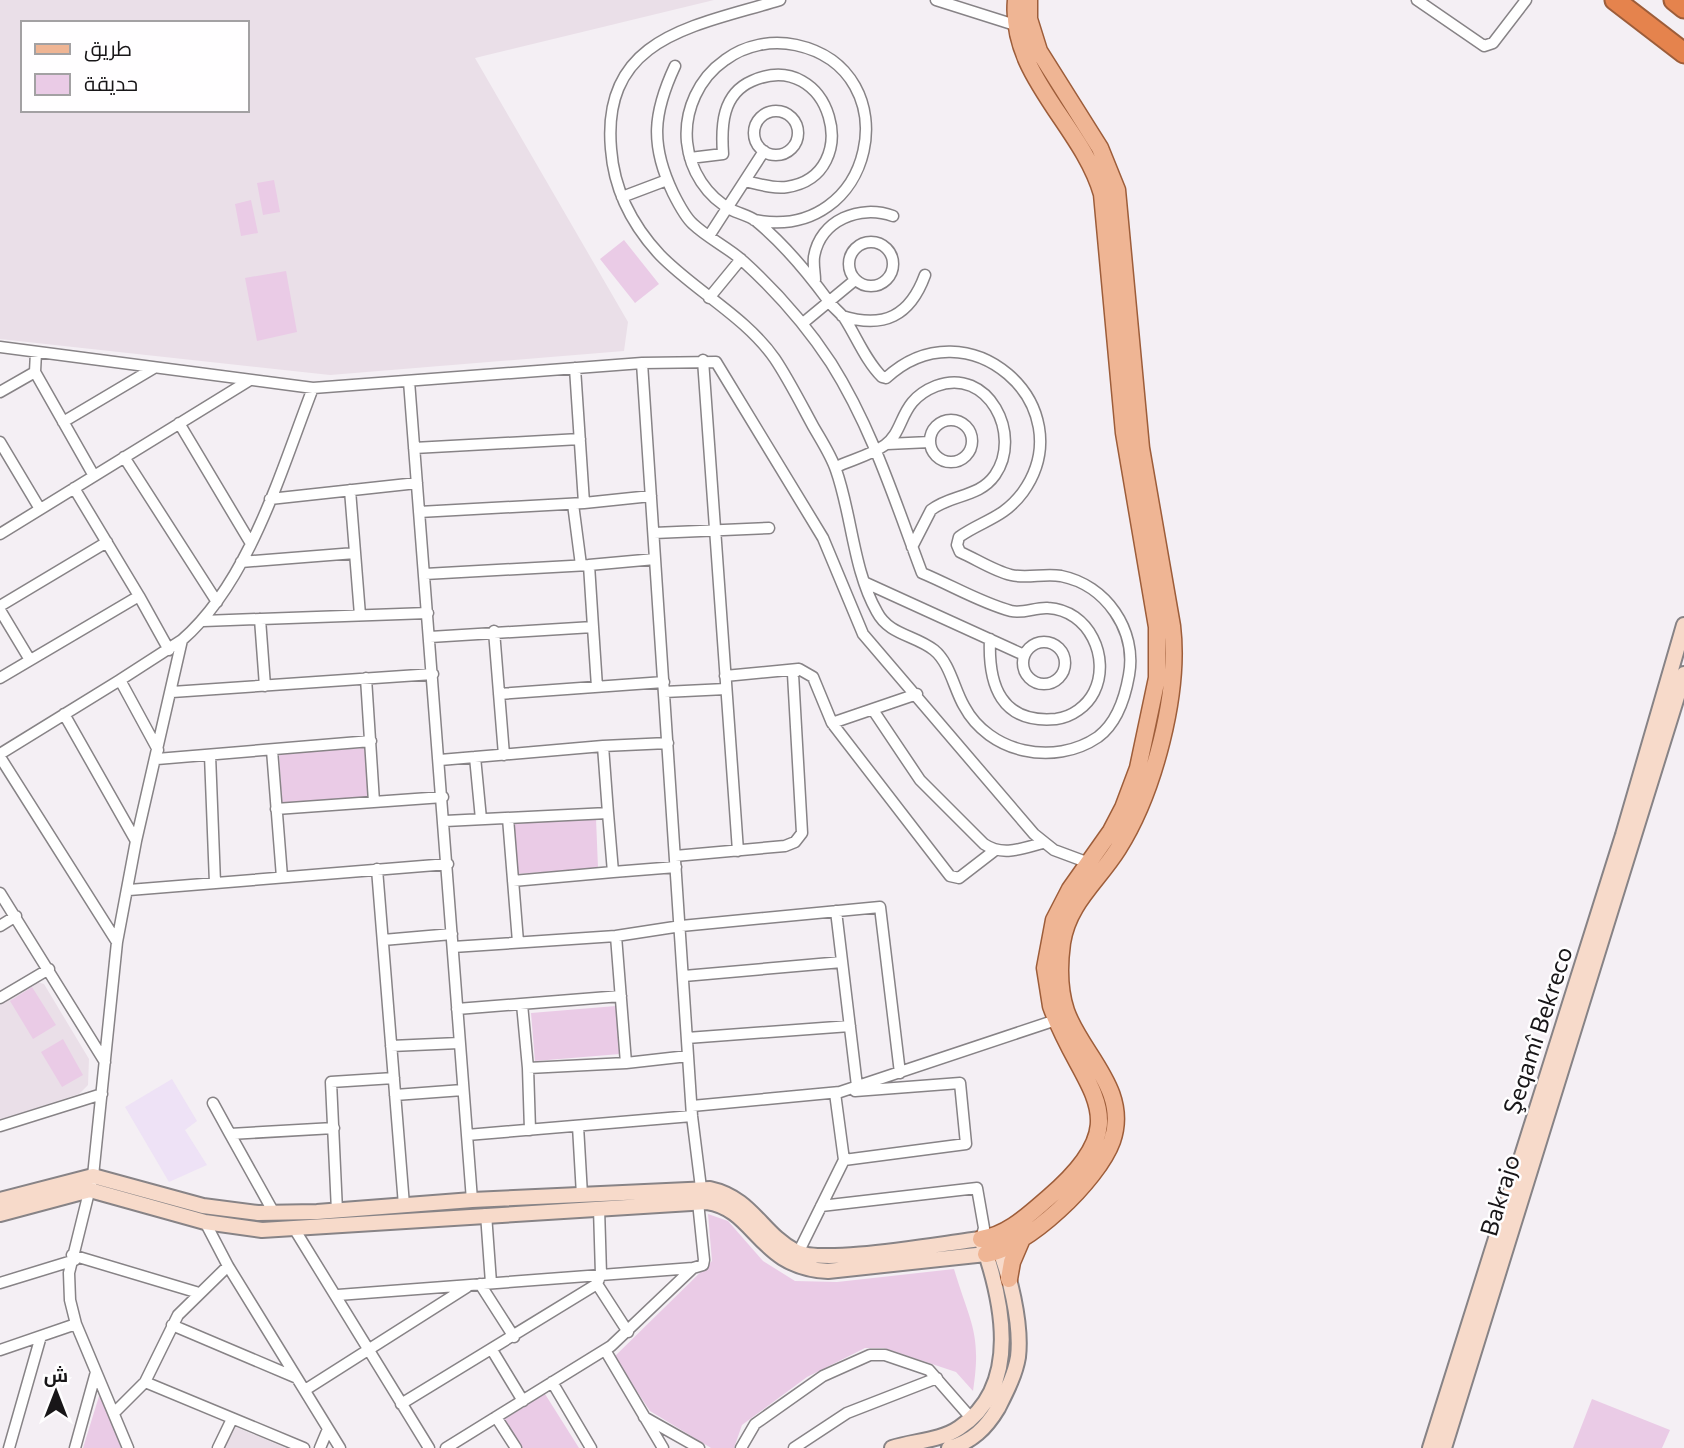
<svg xmlns="http://www.w3.org/2000/svg" width="1684" height="1448" viewBox="0 0 1684 1448" font-family="Commissioner,Cairo,sans-serif">
<rect width="100%" height="100%" fill="#f4eff4"/>
<path fill="#eadfe8" fill-rule="evenodd" d="M0,0H714L475,58L628,322L624,351L330,375L0,339ZM23,23H247V110H23Z
M37,982L44,984L89,1059L88,1085L79,1094L0,1120V1005Z
M231,1425L286,1448H221Z"/>
<path fill="#eee2f6" d="M172,1079L197,1121L185,1130L207,1165L169,1182L125,1107Z"/>
<path fill="#eacbe6" d="M274,180L280,212L263,215L257,183Z
M251,200L258,233L241,236L235,204Z
M624,240L659,284L635,303L600,259Z
M286,271L297,332L257,341L245,278Z
M366,748L369,798L282,803L279,753Z
M596,818L598,868L516,874L512,824Z
M32,987L56,1025L33,1039L10,1001Z
M616,1006L620,1054L535,1061L531,1013Z
M63,1039L83,1075L62,1087L41,1052Z
M708,1214L728,1221L763,1261L795,1281L837,1282L954,1269C970,1323 982,1332 973,1391L956,1372L884,1348H865L807,1377L750,1419L742,1425L734,1448H711L650,1411L614,1357L712,1261Z
M100,1393L121,1448H83Z
M545,1394L579,1448H520L503,1420Z
M1592,1399L1670,1430L1662,1448H1573Z"/>
<g fill="none" stroke-linecap="round" stroke-linejoin="round">
<defs>
<path id="street" d="M936,0L1015,25
M1417,0L1484,46L1493,43L1526,0
M675,66C653,113 650,145 673,193C678,203 685,217 693,224C709,239 729,248 744,262C778,293 806,325 831,363C872,428 895,501 922,573C951,585 981,603 1011,611C1023,614 1036,607 1048,608C1089,610 1111,658 1094,692C1087,706 1072,717 1056,719C1001,724 988,685 990,639
M754 133a22 22 0 1 1 44 0a22 22 0 1 1-44 0Z
M690,158L723,154C721,126 722,94 752,81C831,46 866,175 787,187C774,189 758,184 745,181
M622,197L667,180
M754,220C875,244 911,70 796,45C771,40 745,45 725,60C699,78 684,110 687,142C690,171 707,197 732,210C740,214 750,216 756,221C783,243 807,272 827,299C832,307 840,312 845,319C857,338 866,361 882,377L886,378C968,302 1084,406 1023,492C1003,519 983,520 959,537L957,545L960,552C976,559 994,571 1011,575C1027,579 1044,573 1061,576C1106,585 1137,630 1129,675C1125,698 1117,723 1098,737C1054,767 989,753 964,706C954,689 950,663 934,650C915,635 889,635 877,612C853,570 852,515 836,470C831,455 821,440 813,426C801,404 789,380 775,359C746,317 695,291 660,255C632,225 614,190 611,149C601,36 696,26 780,0
M709,236L764,151
M849 264a22 22 0 1 1 44 0a22 22 0 1 1-44 0Z
M815,280C815,273 813,265 814,257C820,220 860,204 893,216
M709,298L741,259
M842,316C884,329 910,316 925,275
M803,323L855,280
M0,347L313,388L642,363L716,362L823,538L863,634L1034,834L1054,850L1089,863
M703,360L738,851
M642,363L692,1116L701,1188
M35,372L94,476
M409,381L472,1200
M0,392L35,372L36,352
M930 441a21 21 0 1 1 42 0a21 21 0 1 1-42 0Z
M63,422L154,368
M179,423L250,542
M0,442L40,509
M887,444L930,442
M414,448L580,439
M124,457L217,602
M836,467C851,460 871,455 885,445C906,430 898,401 936,386C988,366 1023,435 995,475C979,498 951,494 931,510L912,547
M350,490L360,615
M270,499L417,483
M584,503L651,496
M573,504L581,565
M419,512L584,503L575,368
M654,533L769,528
M0,534L250,380
M241,562L355,553
M425,574L589,565
M866,583L1024,655
M139,596L169,650
M0,606L107,542
M0,610L30,660
M260,619L265,686
M203,621L428,613
M593,627L597,687
M494,631L504,755
M430,637L593,627L589,565L655,559
M1023 663a21 21 0 1 1 42 0a21 21 0 1 1-42 0Z
M725,676L798,669
M0,678L139,596L74,488
M366,678L374,802
M120,680L182,640
M172,692L433,674
M664,692L726,689
M499,694L664,682
M873,710L920,780L984,844C1003,857 1023,848 1043,843
M64,714L136,841
M832,723L950,876L959,878L994,851
M272,750L282,877
M0,754L120,680L158,750
M210,755L215,883
M0,757L117,942
M475,757L481,819
M157,759L371,741
M440,760L603,746
M276,809L443,797
M508,818L518,942
M445,821L608,813L603,746L668,743
M675,856L785,846L795,842L802,833L793,674L799,669L813,677L832,723L917,694
M377,869L404,1205
M613,872L676,867
M513,881L613,872L608,813
M129,890L448,864
M0,893L105,1062
M836,911L857,1086
M0,926L16,916
M616,936L681,926L880,907L900,1073
M383,940L452,934
M453,947L616,936L626,1063L688,1056
M684,976L842,962
M0,998L49,969
M522,1004L528,1068
M457,1009L621,996
M687,1038L850,1026
M391,1046L459,1043
M395,1095L463,1090
M213,1103L230,1134
M692,1106L840,1092L1056,1020
M0,1126L102,1094
M578,1126L582,1195
M530,1130L528,1068L626,1063
M467,1135L692,1116
M844,1160L966,1144L960,1083L855,1091
M821,1206L977,1188L984,1228L981,1239
M337,1211L331,1082L394,1078
M274,1213L230,1134L334,1128
M486,1214L491,1283
M205,1222L228,1266L340,1448
M295,1230L429,1448
M798,1253L844,1160L835,1093
M72,1255L199,1293
M0,1283L75,1260
M480,1284L514,1337
M597,1284L628,1332
M338,1295L693,1268L703,1265L704,1260L698,1202
M172,1325L297,1378
M0,1350L76,1324
M492,1350L523,1401
M605,1350L663,1448
M145,1382L304,1448
M552,1382L591,1448
M305,1390L467,1287
M401,1404L597,1284L601,1274L599,1208
M115,1412L145,1382L178,1315L228,1266
M496,1417L516,1448
M644,1417L699,1448
M9,1448L41,1336
M75,1448L96,1372
M128,1448L76,1324L70,1300L69,1273L93,1176L117,942L136,841L182,640C250,581 281,470 313,388
M218,1448L232,1419
M320,1448L328,1429
M446,1448L611,1346L693,1268
M741,1448L755,1424L823,1376L870,1355H885L929,1370L971,1418
M794,1448L847,1413L937,1378"/>
<path id="secondary" d="M0,1200L93,1176L203,1206L258,1213L317,1212L472,1200L710,1189C752,1198 762,1234 795,1251C822,1266 944,1243 981,1239C1002,1298 1023,1386 959,1428C940,1441 913,1441 892,1448
M0,1214L90,1190L205,1222L262,1230L707,1202C756,1209 758,1268 828,1271L986,1254
M949,1448C972,1442 986,1428 998,1408C1006,1392 1015,1375 1018,1357C1022,1323 1009,1272 996,1240
M1430,1448L1623,835L1684,625
M1444,1448L1684,674"/>
<path id="primary" d="M981,1239C1008,1235 1028,1215 1048,1198C1143,1117 1082,1093 1051,1006L1045,968L1054,920L1070,889L1111,831L1123,808L1138,768L1157,678V627L1124,433L1102,194C1082,125 1009,76 1016,0
M986,1254C1027,1248 1098,1180 1112,1141C1130,1090 1081,1054 1066,1011C1059,990 1059,965 1062,943C1068,903 1098,881 1118,849C1154,792 1180,693 1172,626L1141,448L1117,190L1100,148L1039,51L1029,19V0
M1009,1279L1012,1262L1021,1241"/>
<path id="highway" d="M1615,0L1684,53
M1674,0L1684,8"/>
</defs>
<use href="#street" stroke="#878386" stroke-width="13"/>
<use href="#secondary" stroke="#878386" stroke-width="18"/>
<use href="#primary" stroke="#9d5d3a" stroke-width="19"/>
<use href="#highway" stroke="#9d5d3a" stroke-width="23"/>
<use href="#street" stroke="#fff" stroke-width="10"/>
<use href="#secondary" stroke="#f7daca" stroke-width="14"/>
<use href="#primary" stroke="#efb594" stroke-width="16"/>
<use href="#highway" stroke="#e5834d" stroke-width="19"/>
</g>
<g text-anchor="middle" dominant-baseline="central" stroke-width="5" stroke-linejoin="round" paint-order="stroke">
<g font-size="24" fill="#181618" stroke="#fffeff">
<text transform="translate(1537 1030) rotate(-72)">Şeqamî Bekreco</text>
<text transform="translate(1499 1195) rotate(-73)">Bakrajo</text>
</g>
</g>
<rect x="21" y="21" width="228" height="91" fill="#fffeff" stroke="#a3a1a3" stroke-width="2"/>
<rect x="35" y="44" width="35" height="10" fill="#efb594" stroke="#a3a1a3" stroke-width="2"/>
<text x="84" y="56" font-size="21" fill="#181618">طريق</text>
<rect x="35" y="74" width="35" height="21" fill="#eacbe6" stroke="#a3a1a3" stroke-width="2"/>
<text x="84" y="91" font-size="21" fill="#181618">حديقة</text>
<g transform="translate(56 1392)" stroke="#fffeff" stroke-width="5" paint-order="stroke">
<path d="M0-5L12 26L0 18L-12 26Z" fill="#181618"/>
<text y="-10" font-size="19" font-weight="bold" text-anchor="middle" fill="#181618">ش</text>
</g>
</svg>
